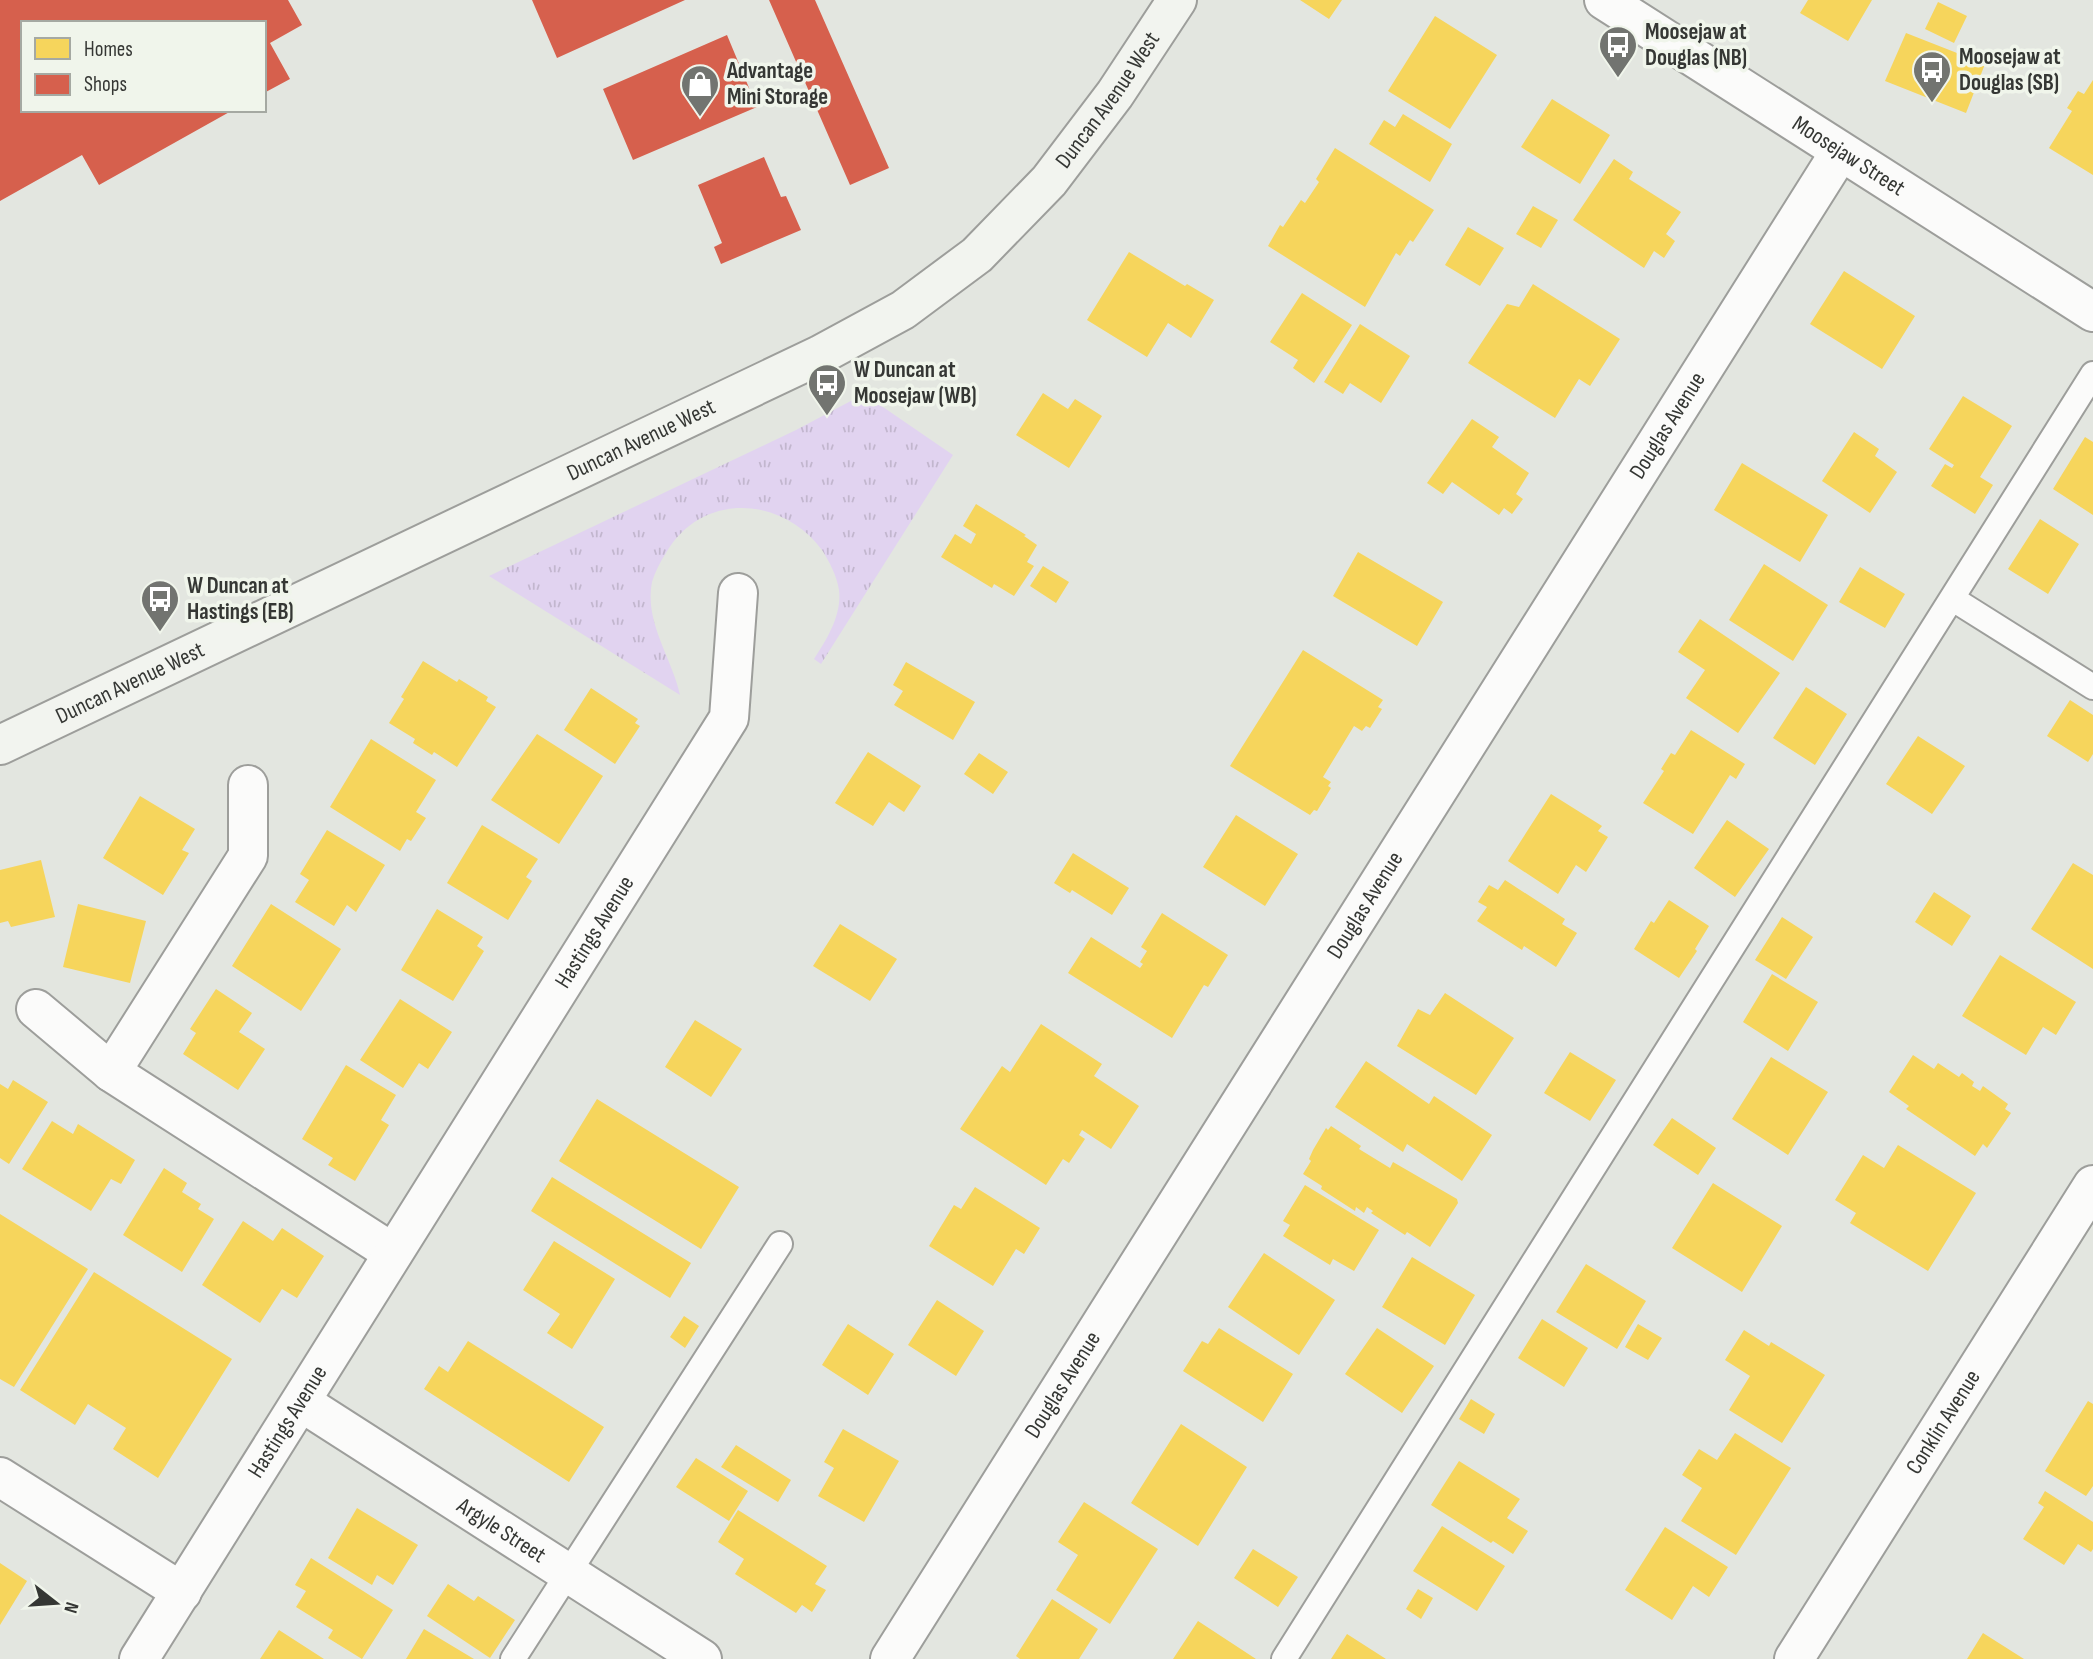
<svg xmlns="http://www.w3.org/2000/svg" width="2093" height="1659" viewBox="0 0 2093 1659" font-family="'Sofia Sans Condensed',sans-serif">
<defs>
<pattern id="grass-tufts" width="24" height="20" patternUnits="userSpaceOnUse" patternTransform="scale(1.75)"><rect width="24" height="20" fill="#e1d3f0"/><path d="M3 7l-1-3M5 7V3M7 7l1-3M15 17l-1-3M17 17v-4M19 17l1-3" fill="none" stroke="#c2b6ce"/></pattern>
</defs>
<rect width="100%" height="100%" fill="#e3e6e0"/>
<path fill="url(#grass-tufts)" d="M864,394L953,455L821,664L814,659C827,639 842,615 839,590C837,576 829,561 822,550C782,496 702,491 666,553C660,562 655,572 652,582C644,622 672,658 680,695L489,576L796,430Z"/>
<path fill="#f6d55c" d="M1300,0H1342L1329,19Z
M1808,0H1872L1848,41L1800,13Z
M1938,2L1967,16L1954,43L1925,29Z
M1435,16L1497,55L1450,129L1388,91Z
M1906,33L1957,53L1961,45L1978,52L1975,61L1985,64L1966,113L1885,81Z
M2093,80V175L2049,148L2072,111L2067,108L2078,91L2084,94Z
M1552,99L1610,135L1580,184L1521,147Z
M1403,114L1452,144L1430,182L1369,144L1384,120L1395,127Z
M1335,148L1434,210L1413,242L1410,240L1400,256L1396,253L1365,307L1268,246L1280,225L1283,227L1301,200L1305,203L1319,182L1316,179Z
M1614,159L1633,172L1629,179L1681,212L1666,234L1675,241L1664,258L1654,251L1644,268L1573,220Z
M1533,206L1558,220L1541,248L1516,234Z
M1468,227L1504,248L1480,286L1445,265Z
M1129,252L1185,286L1187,284L1214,300L1191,338L1168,323L1147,357L1087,320Z
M1844,271L1915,316L1882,369L1810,324Z
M1533,284L1620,339L1590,386L1579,379L1555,418L1468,363L1507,304L1519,307Z
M1302,293L1352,325L1314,383L1293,368L1298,360L1270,342Z
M1360,324L1410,356L1381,403L1350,383L1343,394L1324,382Z
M1043,393L1068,409L1075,399L1102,416L1069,468L1016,435Z
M1963,396L2012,426L1980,477L1993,485L1975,514L1931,486L1945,464L1952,468L1954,465L1929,449Z
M1472,419L1499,437L1492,447L1529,473L1516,494L1523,499L1512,514L1504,508L1499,515L1452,482L1443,494L1427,483Z
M1854,432L1879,449L1875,456L1897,472L1870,513L1822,481Z
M2085,437L2093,442V515L2053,489Z
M1742,463L1828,515L1800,562L1714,510Z
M976,504L1026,535L1024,536L1037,545L1027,562L1034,566L1014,596L994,584L992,588L941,557L955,534L971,544L976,534L963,526Z
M2040,519L2079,544L2048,594L2008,569Z
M1358,552L1443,602L1417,646L1333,596Z
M1764,564L1828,605L1793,661L1729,620Z
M1043,566L1069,582L1056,603L1030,586Z
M1860,567L1905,594L1885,628L1839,602Z
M1700,619L1780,673L1738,733L1686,698L1705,670L1678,652Z
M1303,650L1383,700L1378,707L1382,709L1370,728L1366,726L1362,731L1354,726L1323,777L1331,782L1328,786L1331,788L1317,811L1314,810L1310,815L1230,766Z
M423,661L457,682L459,679L488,697L486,701L496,707L457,767L434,752L432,755L413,743L415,739L389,723L404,699L401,697Z
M906,662L975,702L953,740L894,705L903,691L893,685Z
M1806,687L1847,714L1815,765L1773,738Z
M591,688L638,719L635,723L640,726L615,764L564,730Z
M2070,700L2093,715V754L2088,762L2047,736Z
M1691,730L1745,764L1736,779L1730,775L1693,834L1643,803L1664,771L1661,769L1671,753L1675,755Z
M537,734L603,776L559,844L491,800Z
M1918,736L1965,766L1932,814L1886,784Z
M371,739L436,780L416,812L426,818L411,841L407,839L400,851L330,807Z
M868,752L921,786L904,812L889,802L873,826L835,803Z
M979,753L1008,772L993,794L964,774Z
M1551,794L1602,826L1598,831L1608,837L1586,872L1576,865L1558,894L1508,861Z
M140,796L195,829L182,850L189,853L163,895L103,858Z
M1236,815L1298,854L1265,906L1203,867Z
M1727,820L1769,849L1735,897L1694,868Z
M482,825L538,859L526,877L532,881L508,920L447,883Z
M327,830L385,865L356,912L347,905L334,926L295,902L309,880L300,874Z
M1073,853L1129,888L1112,915L1072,890L1070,893L1054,883Z
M41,860L55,917L11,927L8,921L0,923V870Z
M2073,863L2093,875V969L2031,929Z
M1505,880L1565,919L1562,924L1577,933L1556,967L1524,946L1522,950L1477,921L1487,907L1478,902L1489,885L1498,890Z
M1934,892L1971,916L1952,946L1915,922Z
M1669,900L1709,926L1695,949L1697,951L1679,978L1634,949L1651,921L1654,923Z
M78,904L146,921L130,983L63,967Z
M271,904L341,949L301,1011L232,966Z
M437,909L483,937L477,946L484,951L453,1001L401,970Z
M1162,913L1228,955L1208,987L1204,985L1172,1038L1068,973L1091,937L1140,968L1143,964L1140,962L1147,951L1141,947Z
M1782,917L1813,937L1786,979L1755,960Z
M840,924L897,959L870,1001L813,966Z
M2000,955L2076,1002L2056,1035L2043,1027L2026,1055L1962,1016Z
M1772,974L1818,1002L1788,1051L1743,1022Z
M216,989L252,1013L239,1032L265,1049L238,1090L183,1054L196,1033L190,1029Z
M1445,993L1514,1038L1476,1095L1397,1046L1418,1009L1430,1015Z
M400,999L452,1032L428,1069L419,1063L403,1088L360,1060Z
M695,1020L742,1049L711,1097L665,1067Z
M1041,1024L1102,1064L1094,1076L1139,1106L1111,1149L1082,1130L1079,1135L1085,1139L1069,1163L1063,1159L1046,1185L960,1129L1002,1066L1010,1072Z
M1570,1052L1616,1080L1590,1121L1544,1093Z
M1913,1055L1934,1069L1938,1063L1959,1077L1962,1073L1974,1082L1972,1086L1980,1091L1983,1086L2008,1104L2005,1109L2011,1113L1987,1148L1983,1144L1975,1156L1906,1109L1909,1106L1889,1092Z
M1771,1057L1828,1092L1788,1155L1732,1119Z
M1366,1061L1429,1104L1434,1096L1492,1135L1462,1181L1407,1144L1403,1152L1335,1107Z
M346,1065L396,1095L381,1120L389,1125L355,1181L328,1165L333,1158L302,1139Z
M13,1080L48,1102L9,1164L0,1158V1084L8,1089Z
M597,1099L739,1187L701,1249L559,1161Z
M1672,1118L1716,1148L1698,1175L1653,1145Z
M52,1121L73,1134L78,1124L135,1160L121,1184L111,1179L91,1211L22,1169Z
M1331,1126L1361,1146L1359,1149L1390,1168L1393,1162L1457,1199L1458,1203L1430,1247L1407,1232L1405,1235L1371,1213L1373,1211L1367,1207L1364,1213L1356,1207L1355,1211L1321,1189L1322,1186L1303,1174L1311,1161L1309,1159L1313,1150L1326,1128L1328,1130Z
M1898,1145L1976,1193L1928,1271L1850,1223L1856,1213L1835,1200L1863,1155L1884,1168Z
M164,1168L187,1183L182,1192L201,1204L198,1209L214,1219L182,1272L123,1235Z
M552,1177L691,1263L670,1298L531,1211Z
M1713,1183L1782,1226L1742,1292L1672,1248Z
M1305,1185L1379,1230L1354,1271L1333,1259L1330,1265L1283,1236L1290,1225L1283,1221Z
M975,1187L1040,1228L1024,1254L1016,1249L993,1286L929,1246L954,1205L961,1209Z
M0,1214L88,1269L14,1387L0,1379Z
M243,1221L273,1241L282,1228L324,1256L297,1298L282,1289L260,1323L202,1285Z
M554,1241L615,1279L572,1349L547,1333L560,1314L523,1290Z
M1264,1253L1335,1300L1299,1355L1228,1307Z
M1412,1257L1475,1295L1445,1345L1382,1307Z
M1586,1264L1646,1301L1617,1349L1556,1312Z
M94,1272L232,1359L158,1478L113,1449L126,1428L88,1404L75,1425L20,1390Z
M937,1300L984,1331L956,1376L908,1345Z
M684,1316L699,1326L685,1348L670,1337Z
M1542,1319L1588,1348L1564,1387L1518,1358Z
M848,1324L894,1354L868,1395L822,1365Z
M1638,1324L1662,1338L1648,1360L1625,1347Z
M1219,1328L1293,1374L1263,1422L1183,1371L1202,1341L1208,1344Z
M1377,1328L1434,1366L1402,1413L1345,1374Z
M1744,1330L1769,1346L1771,1342L1825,1375L1782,1443L1729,1410L1750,1376L1725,1360Z
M468,1341L604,1427L569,1482L424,1389L439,1366L448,1372Z
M1471,1399L1495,1414L1484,1434L1459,1419Z
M2088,1401L2093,1404V1486L2086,1496L2045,1471Z
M1181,1424L1247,1467L1198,1546L1131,1503Z
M843,1429L899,1461L864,1522L818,1496L834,1468L824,1462Z
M1735,1433L1791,1468L1736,1555L1681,1521L1702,1488L1682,1475L1699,1449L1717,1460Z
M736,1445L791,1480L778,1502L721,1467Z
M696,1458L748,1491L729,1521L676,1487Z
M1459,1461L1520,1499L1507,1518L1528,1531L1513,1554L1493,1541L1491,1543L1431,1505Z
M2045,1491L2093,1522V1549L2091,1552L2078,1544L2064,1565L2023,1539L2044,1507L2038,1503Z
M1084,1502L1158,1549L1110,1624L1056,1590L1078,1555L1058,1542Z
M357,1508L418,1545L393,1585L377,1575L372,1585L328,1558Z
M738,1510L827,1566L815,1584L826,1590L812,1612L802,1605L796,1613L735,1574L744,1559L718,1542Z
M1442,1526L1505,1566L1477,1611L1413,1571Z
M1665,1527L1728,1567L1709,1597L1693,1586L1672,1620L1625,1590Z
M1253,1549L1298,1577L1278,1607L1234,1578Z
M311,1558L393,1610L362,1659L328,1638L333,1630L296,1607L306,1591L295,1585Z
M0,1563L27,1581L0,1625Z
M448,1584L474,1601L478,1596L515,1620L490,1658L427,1616Z
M1418,1589L1433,1598L1421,1619L1406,1609Z
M1052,1599L1098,1629L1079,1659H1020L1016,1656Z
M1198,1621L1256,1659H1173Z
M424,1629L474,1659H406Z
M279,1630L324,1659H260Z
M1983,1633L2024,1659H1967Z
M1347,1634L1386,1659H1331Z"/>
<path fill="#d6604d" d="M0,0H288L302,25L270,43L290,79L264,93V23H23V110H233L99,185L82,155L0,201Z
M532,0H685L557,58Z
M769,0H815L889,168L850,185Z
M727,35L757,107L633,160L603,89Z
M764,157L781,197L786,196L801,230L721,264L714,247L722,243L698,185Z"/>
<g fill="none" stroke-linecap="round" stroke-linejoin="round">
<defs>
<path id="lane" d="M1953,599L2093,687
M513,1659L780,1244
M1284,1659L2093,374"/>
<g id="street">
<path id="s1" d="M1604,0L2093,312"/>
<path d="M36,1009L111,1072L393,1253"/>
<path d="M111,1072L248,856V785"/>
<path id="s2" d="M301,1402L702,1659"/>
<path d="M0,1477L182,1592"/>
<path id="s3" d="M139,1659L729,718L738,593"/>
<path id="s4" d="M890,1659L1840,152"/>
<path id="s5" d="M1794,1659L2093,1185"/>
</g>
<g id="secondary">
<path id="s6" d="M0,745L820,355L903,310L977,255L1049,181L1115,94L1177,0"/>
</g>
</defs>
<use href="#lane" stroke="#9d9e9b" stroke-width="28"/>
<use href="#street" stroke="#9d9e9b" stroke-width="42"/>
<use href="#secondary" stroke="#9d9e9b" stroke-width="42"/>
<use href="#lane" stroke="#fbfbfa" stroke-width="24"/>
<use href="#street" stroke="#fbfbfa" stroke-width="38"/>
<use href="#secondary" stroke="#f2f4ef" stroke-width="38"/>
</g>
<defs>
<symbol id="bus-pin" viewBox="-11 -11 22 30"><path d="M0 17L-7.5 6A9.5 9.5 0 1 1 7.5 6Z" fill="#727470" stroke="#f0f5eb"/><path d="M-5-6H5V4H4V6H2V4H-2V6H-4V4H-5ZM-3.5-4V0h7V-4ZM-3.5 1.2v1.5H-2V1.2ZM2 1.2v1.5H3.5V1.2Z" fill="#fff"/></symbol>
<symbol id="shop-pin" viewBox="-11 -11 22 30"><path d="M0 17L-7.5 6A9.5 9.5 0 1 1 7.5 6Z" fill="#727470" stroke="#f0f5eb"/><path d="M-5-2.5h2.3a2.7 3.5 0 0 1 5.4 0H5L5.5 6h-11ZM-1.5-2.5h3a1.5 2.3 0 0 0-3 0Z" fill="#fff"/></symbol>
</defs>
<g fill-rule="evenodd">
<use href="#bus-pin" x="1596" y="23" width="44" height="60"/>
<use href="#bus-pin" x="1910" y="48" width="44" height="60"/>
<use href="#shop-pin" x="678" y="62" width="44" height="60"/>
<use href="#bus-pin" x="805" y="361" width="44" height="60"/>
<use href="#bus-pin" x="138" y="577" width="44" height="60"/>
</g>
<g text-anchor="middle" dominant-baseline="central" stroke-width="7" stroke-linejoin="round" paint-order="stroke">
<g font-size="23" font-weight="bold" fill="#353734" stroke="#f0f5eb" text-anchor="start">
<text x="1645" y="32">Moosejaw at<tspan x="1645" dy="26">Douglas (NB)</tspan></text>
<text x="1959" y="57">Moosejaw at<tspan x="1959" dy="26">Douglas (SB)</tspan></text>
<text x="727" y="71">Advantage<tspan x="727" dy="26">Mini Storage</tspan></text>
<text x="854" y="370">W Duncan at<tspan x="854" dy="26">Moosejaw (WB)</tspan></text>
<text x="187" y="586">W Duncan at<tspan x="187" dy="26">Hastings (EB)</tspan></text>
</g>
<g font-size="23" fill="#353734" stroke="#f0f5eb">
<text stroke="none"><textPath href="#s6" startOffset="1298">Duncan Avenue West</textPath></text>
<text stroke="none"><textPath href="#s1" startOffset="290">Moosejaw Street</textPath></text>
<text stroke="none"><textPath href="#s4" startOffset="1458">Douglas Avenue</textPath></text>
<text stroke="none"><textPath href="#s6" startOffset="710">Duncan Avenue West</textPath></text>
<text stroke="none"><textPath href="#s6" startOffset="144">Duncan Avenue West</textPath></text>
<text stroke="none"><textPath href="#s4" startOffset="891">Douglas Avenue</textPath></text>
<text stroke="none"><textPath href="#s3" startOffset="858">Hastings Avenue</textPath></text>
<text stroke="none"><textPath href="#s4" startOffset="324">Douglas Avenue</textPath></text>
<text stroke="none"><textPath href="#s3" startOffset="280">Hastings Avenue</textPath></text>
<text stroke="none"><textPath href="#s5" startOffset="280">Conklin Avenue</textPath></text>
<text stroke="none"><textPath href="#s2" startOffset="238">Argyle Street</textPath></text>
</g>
</g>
<rect x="21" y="21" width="245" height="91" fill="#f0f5eb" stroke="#a5a9a2" stroke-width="2"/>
<rect x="35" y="38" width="35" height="21" fill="#f6d55c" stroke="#a5a9a2" stroke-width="2"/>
<text x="84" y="56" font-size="21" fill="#353734">Homes</text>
<rect x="35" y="74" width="35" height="21" fill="#d6604d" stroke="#a5a9a2" stroke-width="2"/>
<text x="84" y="91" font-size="21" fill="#353734">Shops</text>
<g transform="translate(56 1603) rotate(107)" stroke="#f0f5eb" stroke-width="5" paint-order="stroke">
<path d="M0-5L12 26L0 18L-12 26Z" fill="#353734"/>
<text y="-10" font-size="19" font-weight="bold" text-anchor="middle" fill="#353734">N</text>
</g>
</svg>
